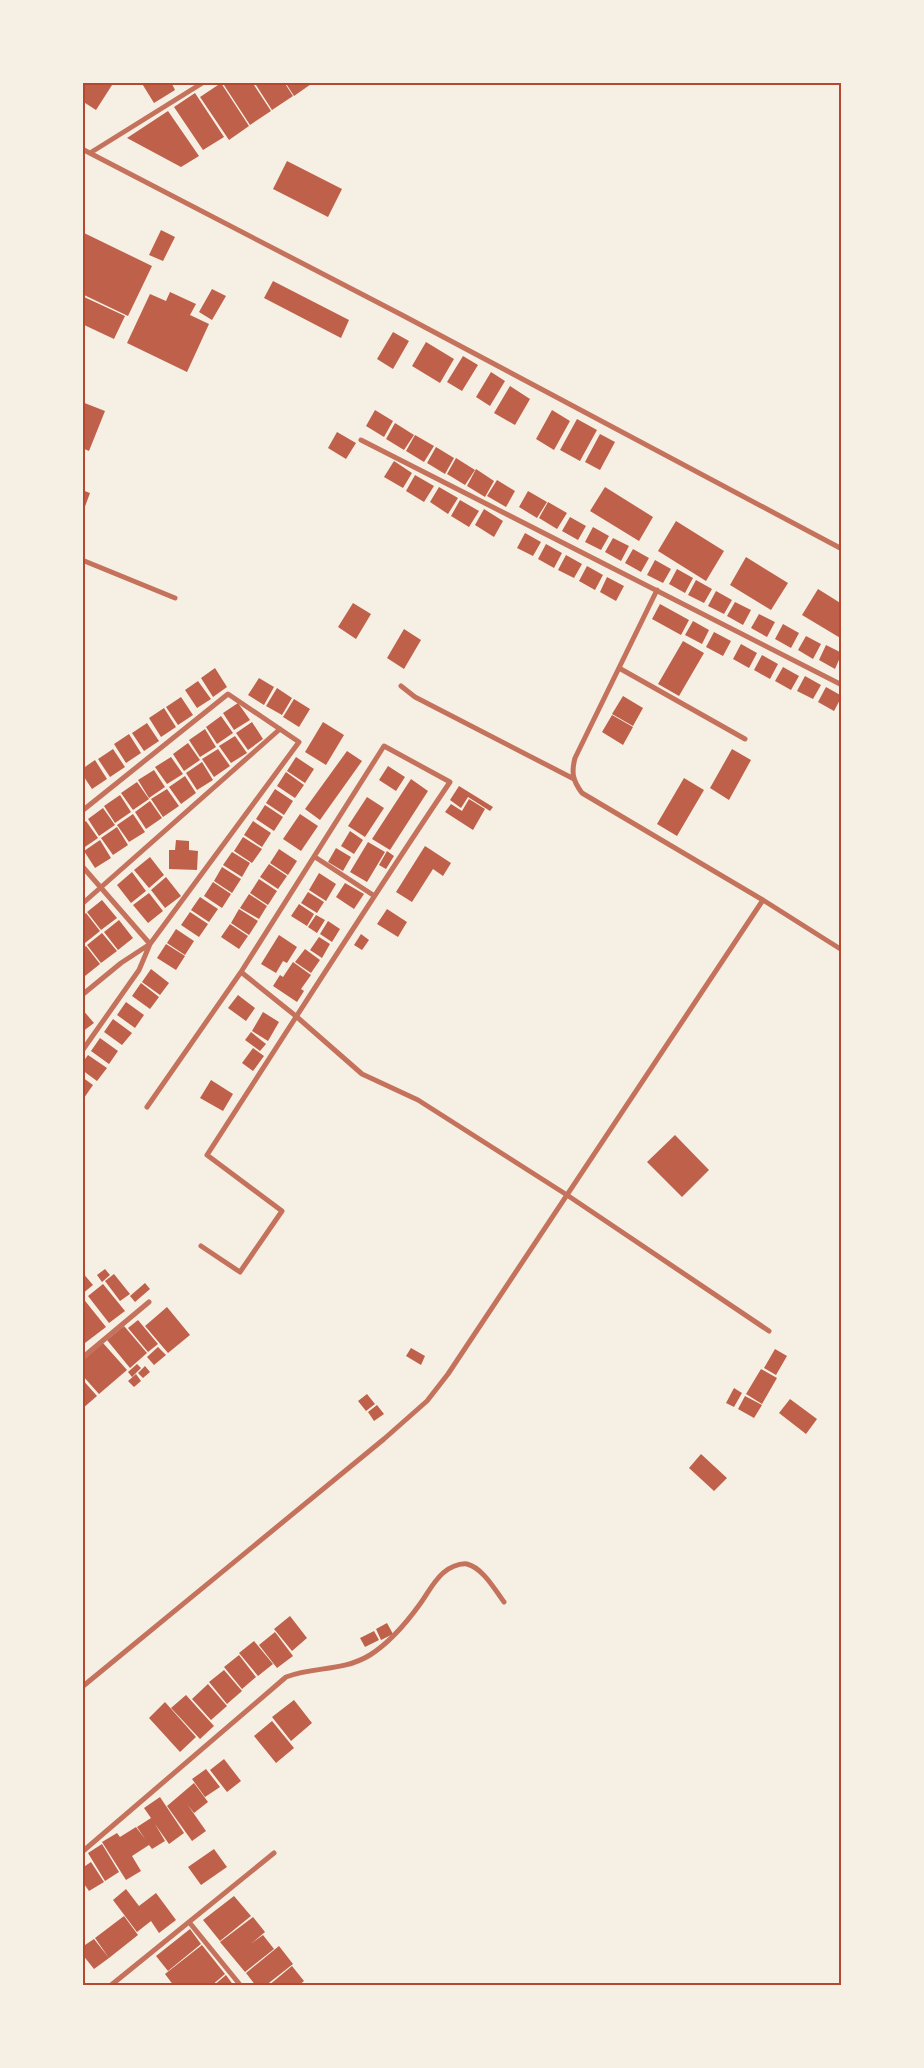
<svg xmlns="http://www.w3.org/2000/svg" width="924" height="2068" viewBox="0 0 924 2068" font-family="'Nunito Sans',sans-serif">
<rect width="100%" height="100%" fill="#f6efe4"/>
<path fill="#bf614a" d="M82,82H114L96,110L82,101Z
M141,82H171L175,90L154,103Z
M222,82H252L271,111L250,125Z
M254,82H284L293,96L272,110Z
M285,82H314L294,96Z
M221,83L249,126L229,140L200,97Z
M195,93L224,137L203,150L174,107Z
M168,111L199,156L181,167L127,138Z
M287,161L342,189L328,217L273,189Z
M161,230L175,237L163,261L149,255Z
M82,232L152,266L128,316L82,294Z
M273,281L349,320L341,338L264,298Z
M212,289L226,296L212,320L199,312Z
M170,292L196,304L190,315L209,324L187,372L127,343L150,294L166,301Z
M82,296L125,316L114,339L82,324Z
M393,332L409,341L393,369L377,359Z
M426,342L454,359L440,383L412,366Z
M463,356L478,365L462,391L447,382Z
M491,372L505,381L490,406L476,397Z
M510,386L530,399L515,425L494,413Z
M82,402L105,411L89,451L82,448Z
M375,410L393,421L384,437L366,426Z
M552,410L570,421L554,450L536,439Z
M577,419L597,430L580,461L560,450Z
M395,423L414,435L404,450L386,439Z
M337,432L356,443L346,459L328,448Z
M600,434L615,442L600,470L585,462Z
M415,435L434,446L424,462L406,451Z
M436,447L454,458L445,474L427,463Z
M456,458L475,470L465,485L447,474Z
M394,461L412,473L403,488L384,477Z
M476,469L494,481L485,497L467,486Z
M415,475L434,486L424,502L406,491Z
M497,480L515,491L506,507L487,496Z
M439,487L458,498L448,514L430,502Z
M605,487L653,517L639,541L590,511Z
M82,490L90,493L83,512H82Z
M528,491L547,502L537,518L519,507Z
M460,500L479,511L469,527L451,516Z
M548,502L567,513L557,529L539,518Z
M484,509L503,521L494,537L475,525Z
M570,517L586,526L578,540L562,531Z
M676,521L724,551L706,581L658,551Z
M593,527L609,536L601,550L585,542Z
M525,533L541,542L533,556L517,548Z
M613,538L629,546L621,561L605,552Z
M546,544L562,553L554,568L538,559Z
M633,549L649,558L641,572L625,563Z
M566,555L582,564L574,578L558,570Z
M746,557L788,583L771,610L730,585Z
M655,560L671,569L663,583L647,575Z
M587,566L603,575L595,590L579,581Z
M677,569L693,578L685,593L669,584Z
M607,577L624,586L616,601L600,592Z
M696,580L712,589L704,603L688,595Z
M818,589L842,604V639L802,615Z
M716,591L732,600L724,614L708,606Z
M735,602L751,610L743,625L727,616Z
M353,603L371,614L356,639L338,627Z
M660,604L689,620L681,635L652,619Z
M759,614L775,622L767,637L751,628Z
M693,621L709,630L702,644L685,635Z
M783,624L799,633L791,648L775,639Z
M404,629L421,640L404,669L387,658Z
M714,632L731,641L723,656L706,647Z
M806,636L821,644L813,659L798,650Z
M683,641L704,653L679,696L658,684Z
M741,644L757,653L749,668L733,659Z
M826,645L842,653L835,669L819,660Z
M762,655L778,664L770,679L754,670Z
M783,667L799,676L791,690L775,681Z
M215,668L227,687L213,697L201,678Z
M805,676L821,685L813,699L797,691Z
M259,678L274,687L264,705L248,695Z
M198,681L211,699L197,708L185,690Z
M826,687L842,696L834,711L818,702Z
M277,688L292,698L282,715L266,706Z
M623,696L643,708L633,726L612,714Z
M181,697L193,715L178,725L166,707Z
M294,699L310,709L299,727L283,717Z
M238,703L250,720L234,730L223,713Z
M164,708L176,727L161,737L149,718Z
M612,715L633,727L623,745L602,732Z
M221,716L233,733L217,744L206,727Z
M252,722L263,739L248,750L236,733Z
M323,722L344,735L335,750L323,743L335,750L326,765L305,752Z
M147,723L159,741L144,751L132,733Z
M205,729L216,747L200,757L189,740Z
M129,734L141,753L126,763L114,744Z
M235,736L247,753L231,763L219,746Z
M188,743L200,760L184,771L173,754Z
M113,749L125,767L110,777L98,759Z
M218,749L230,766L214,777L202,759Z
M732,749L751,760L729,800L710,788Z
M347,751L362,761L320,820L305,809Z
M171,757L183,774L167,784L155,767Z
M296,757L314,769L305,783L287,771Z
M95,760L107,779L92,789L82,774V769Z
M202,762L213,780L197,790L186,773Z
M388,766L405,777L396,791L379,780Z
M154,770L165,787L149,798L138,780Z
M286,772L304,785L295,798L277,786Z
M185,776L196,793L181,804L169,787Z
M684,778L704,790L677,836L657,824Z
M411,779L428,791L390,850L372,839Z
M137,782L149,799L133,810L121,793Z
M459,786L493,807L490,811L468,797L461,808L450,800Z
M167,789L179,806L163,817L151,799Z
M275,789L293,801L284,815L266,803Z
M120,795L131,812L115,823L104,806Z
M367,797L384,808L365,837L348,826Z
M469,799L485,809L473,830L445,812L451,804L462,811Z
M150,801L162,818L146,829L135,812Z
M265,805L283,817L274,831L256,819Z
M103,808L115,825L99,836L88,819Z
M133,814L145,832L129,842L117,825Z
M300,814L318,826L301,851L283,839Z
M86,821L98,838L82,849V824Z
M253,821L271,833L262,847L244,835Z
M117,827L128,845L113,855L101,838Z
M350,831L363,840L354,854L341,846Z
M243,837L262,849L252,863L234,851Z
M100,840L111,858L95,868L84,851Z
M176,840L189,841V850L198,851L197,870L169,869V850H175Z
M368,842L385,852L367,882L350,872Z
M425,846L451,863L443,876L433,869L412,902L396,892Z
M336,848L351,857L343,871L328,862Z
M279,849L297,861L288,875L270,863Z
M387,851L394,856L386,869L379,865Z
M232,852L250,863L242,877L223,865Z
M150,857L164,875L149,888L134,870Z
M269,864L287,876L278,889L260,877Z
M222,867L241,879L232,893L214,881Z
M132,872L146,891L131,903L117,885Z
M319,873L336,884L326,901L309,890Z
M166,877L181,896L165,908L151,890Z
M259,879L277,891L268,905L250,893Z
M213,882L231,894L222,908L204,896Z
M345,883L364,894L354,909L336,897Z
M308,892L324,902L317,913L301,903Z
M149,893L163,911L148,923L133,905Z
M249,894L267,906L259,919L240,908Z
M200,897L218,909L209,922L191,910Z
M102,900L117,918L101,930L87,912Z
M299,904L314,914L307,926L291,916Z
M239,909L258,921L249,935L231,923Z
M387,909L407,922L398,937L377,924Z
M190,912L208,924L199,937L181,925Z
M86,913L100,931L85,943L82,941V916Z
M316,915L325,920L317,933L308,927Z
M119,920L133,938L118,950L104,932Z
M328,921L340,929L332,942L320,934Z
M230,924L248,936L239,949L221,937Z
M176,929L194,941L185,955L167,943Z
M102,933L117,951L101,963L87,945Z
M361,934L369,940L362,950L354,945Z
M279,935L297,947L287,963L283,961L276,973L261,964Z
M319,937L330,944L322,958L310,950Z
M166,944L185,956L176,970L157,958Z
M86,946L100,964L85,976L82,974V949Z
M305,949L320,960L311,973L295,962Z
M293,962L311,975L301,989L304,991L297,1002L273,986L280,975L283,977Z
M151,969L169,983L160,995L142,982Z
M141,983L159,997L150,1009L132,996Z
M238,995L255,1008L246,1021L228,1008Z
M126,1002L144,1015L135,1028L117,1015Z
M82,1009L94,1023L82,1032Z
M263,1012L279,1022L268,1041L252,1031Z
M113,1019L132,1033L122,1045L104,1032Z
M251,1032L266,1044L260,1051L245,1040Z
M100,1038L118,1051L109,1064L91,1051Z
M253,1048L264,1056L253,1071L242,1063Z
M88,1055L107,1068L97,1081L82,1070V1063Z
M82,1077L93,1085L84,1098L82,1097Z
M211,1080L233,1094L223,1111L200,1098Z
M675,1135L709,1170L682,1197L647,1162Z
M105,1269L110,1275L102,1282L97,1275Z
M82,1272L93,1285L82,1294Z
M114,1274L130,1294L120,1301L105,1281Z
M145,1283L150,1289L135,1302L130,1296Z
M103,1284L125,1311L109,1323L88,1296Z
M82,1297L106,1327L85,1343L82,1340Z
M167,1307L190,1335L168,1353L145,1326Z
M138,1320L158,1344L148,1352L128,1328Z
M124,1326L147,1353L130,1368L107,1340Z
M103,1343L127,1370L99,1394L82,1375V1361Z
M158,1347L166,1355L154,1365L147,1357Z
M411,1348L425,1356L421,1365L406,1356Z
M775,1349L787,1356L776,1375L764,1368Z
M137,1364L141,1368L132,1377L128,1372Z
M145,1366L150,1372L143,1378L138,1373Z
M761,1369L777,1378L762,1404L746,1394Z
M136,1374L141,1381L134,1387L128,1381Z
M82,1379L97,1396L82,1409Z
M734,1388L742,1393L734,1407L726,1403Z
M367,1394L375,1404L366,1411L358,1401Z
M745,1396L762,1405L754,1418L738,1409Z
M790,1399L817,1419L806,1434L779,1413Z
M377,1405L384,1414L374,1421L368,1412Z
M701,1454L727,1478L714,1491L689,1468Z
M290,1616L307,1638L292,1651L274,1629Z
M387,1623L393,1634L381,1640L376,1629Z
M374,1631L379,1640L365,1647L360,1638Z
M275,1632L293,1656L277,1668L259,1645Z
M254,1641L273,1664L258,1676L239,1653Z
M239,1655L256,1677L242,1689L224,1667Z
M224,1670L242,1691L227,1704L209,1682Z
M208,1684L227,1706L211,1720L192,1699Z
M186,1695L214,1726L200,1739L171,1708Z
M294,1700L312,1723L291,1741L272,1717Z
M165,1702L196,1737L180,1752L149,1718Z
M272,1721L294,1748L276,1763L254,1736Z
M224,1759L241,1781L227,1792L210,1770Z
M206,1769L220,1787L205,1797L192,1779Z
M194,1783L208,1802L194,1813L187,1804L206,1831L192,1841L167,1806Z
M160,1797L184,1833L169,1844L155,1824L165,1841L152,1849L149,1845L132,1856L141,1871L126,1880L102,1842L117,1833L120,1837L136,1827L145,1839L137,1827L151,1818L144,1808Z
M102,1844L119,1872L105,1881L88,1853Z
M214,1849L227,1867L201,1885L188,1867Z
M91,1862L104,1882L89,1891L82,1881V1868Z
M126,1889L139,1906L156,1893L176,1920L159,1933L151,1921L137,1932L113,1900Z
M234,1896L251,1916L220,1941L203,1920Z
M124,1916L138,1935L109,1958L95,1938Z
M253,1917L265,1932L252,1943L263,1935L274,1949L245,1972L220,1942Z
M190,1929L201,1944L168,1971L156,1956Z
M94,1939L109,1958L94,1969L82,1954V1947Z
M202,1945L225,1974L211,1986H174L165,1974Z
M279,1946L293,1964L265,1986H256L246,1973Z
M292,1966L304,1981L298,1986H268Z
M226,1975L234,1986H213Z"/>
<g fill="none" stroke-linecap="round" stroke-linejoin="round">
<path stroke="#c5725c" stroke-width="5" d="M82,149L402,315L842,549
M90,153L204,82
M361,440L842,685
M82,560L175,598
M657,590L575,758C571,773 573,781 582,793L763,900
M619,668L745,739
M401,686L415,697L574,779
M82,811L228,694L299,742L150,944L121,963L82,995
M315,857L373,895
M82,866L150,944L139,970L82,1051
M82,904L280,729
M147,1107L241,972
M201,1246L240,1272L282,1211L207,1155C288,1030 367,905 450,782L384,746L241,972L297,1017L362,1074L418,1100L567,1195L769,1331
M82,1358L149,1302
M82,1687L384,1439L427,1401L448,1374L763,900L842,950
M82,1852L286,1677C315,1666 342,1672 370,1655C389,1643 407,1622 420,1604C428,1593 433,1582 443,1573C448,1568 459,1563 467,1564C483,1568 495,1590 504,1602
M189,1922L241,1986
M110,1986L274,1853"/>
</g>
<rect width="924" height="2068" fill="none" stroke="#f6efe4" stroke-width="168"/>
<rect x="84" y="84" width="756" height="1900" fill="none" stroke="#b5482f" stroke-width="2"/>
</svg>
